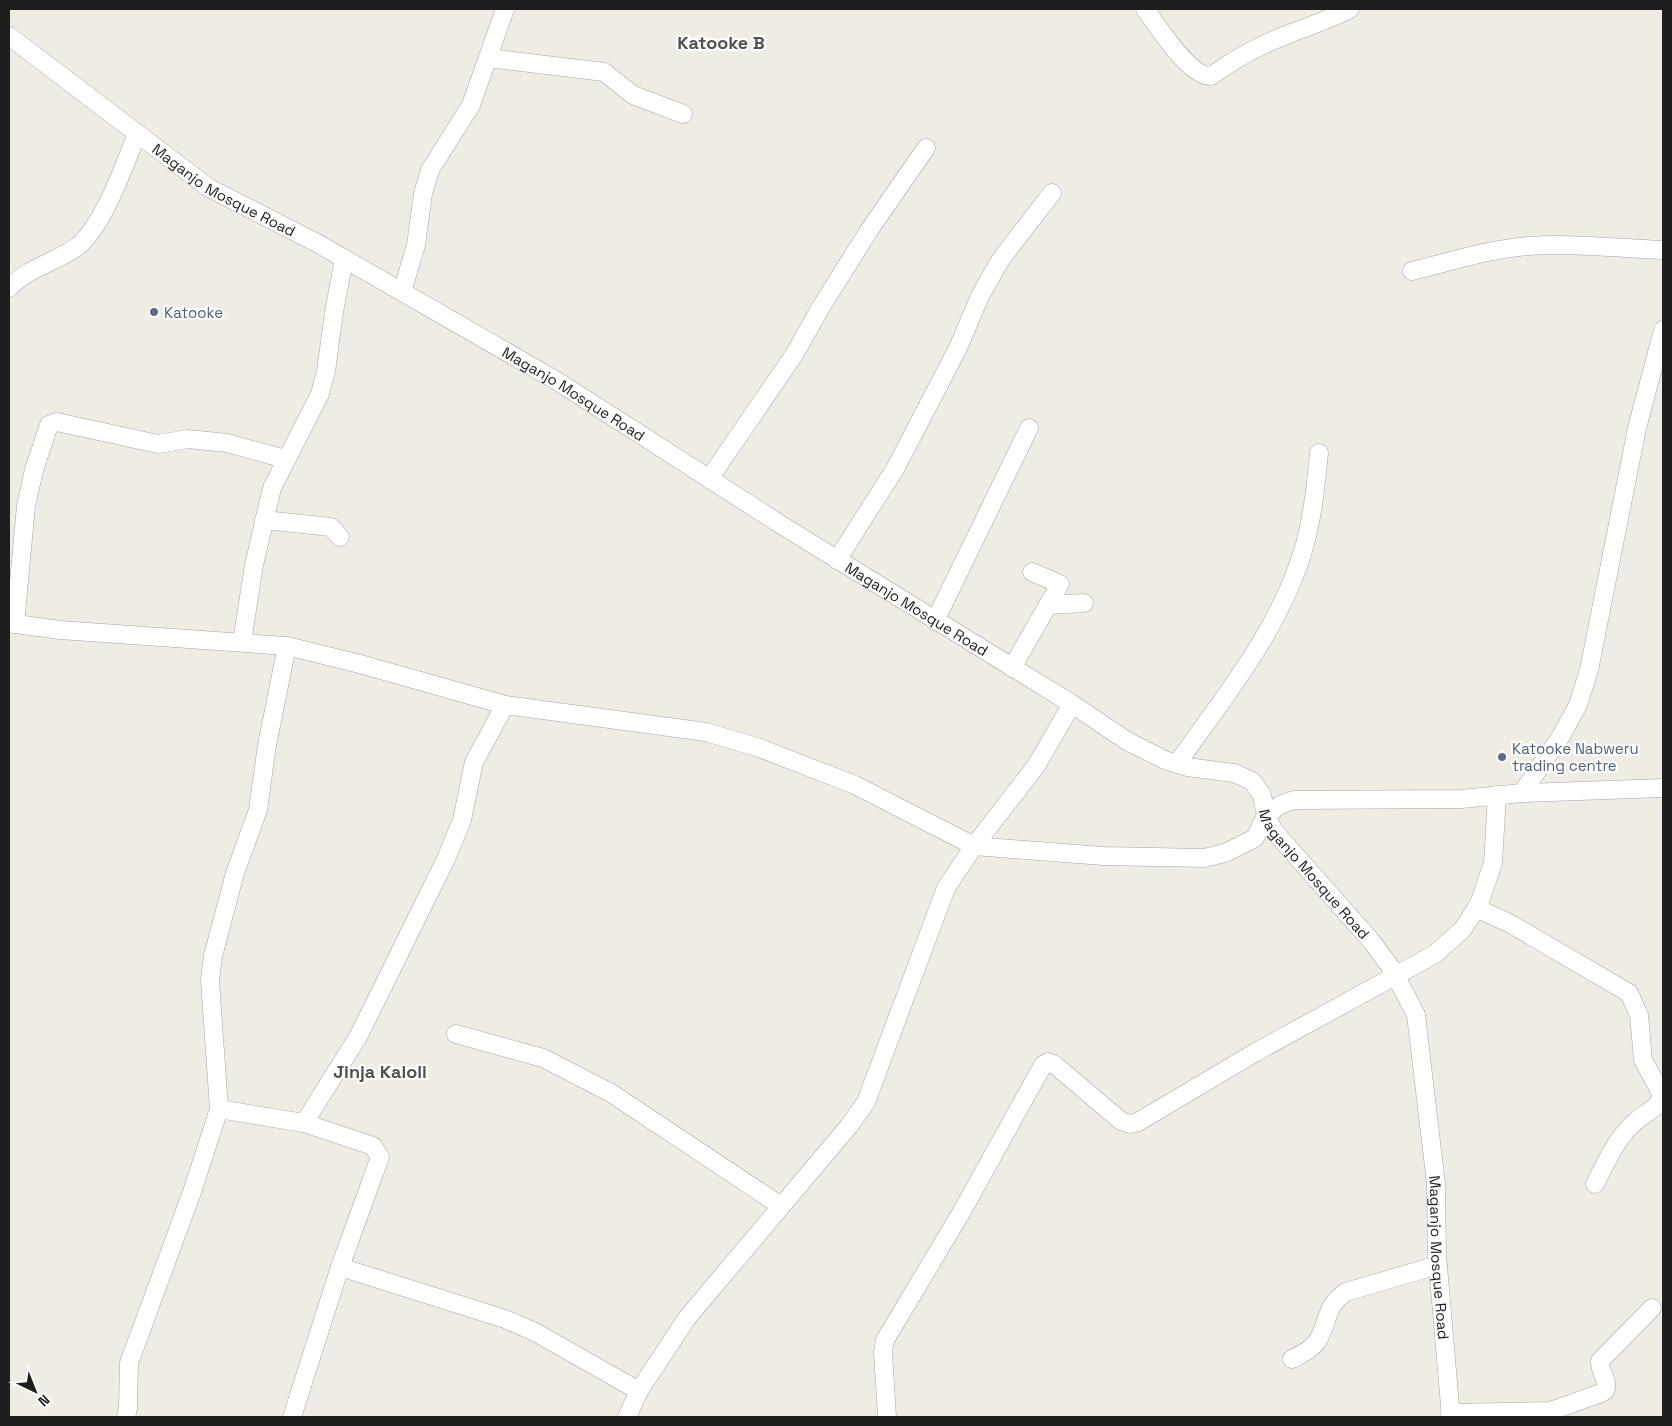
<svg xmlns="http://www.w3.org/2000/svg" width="1672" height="1426" viewBox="0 0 1672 1426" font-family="'Space Grotesk',sans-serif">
<rect width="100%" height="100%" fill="#efece4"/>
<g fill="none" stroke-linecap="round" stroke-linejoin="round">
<defs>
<g id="minor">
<path d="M1145,9C1158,26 1189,77 1211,76C1235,59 1262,44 1289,34C1310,26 1330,19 1350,9"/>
<path id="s1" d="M9,36L209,188L317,243L557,381L783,526L1072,704L1127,741L1167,761L1187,767L1234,773L1252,781L1262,795L1266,816L1274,831L1372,942L1392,969L1416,1015L1436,1184L1437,1255L1451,1417"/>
<path d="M488,58L604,72L633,95L683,114"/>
<path d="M1412,271C1450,262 1489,249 1528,246C1573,243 1619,248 1663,250"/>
<path d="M9,288C27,268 57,262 78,246C104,224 124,166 137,134"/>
<path d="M402,292L416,245L423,194L430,170L471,105L505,9"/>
<path d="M709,479L794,355L821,307L868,232L926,148"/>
<path d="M264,520L331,527L340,537"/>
<path d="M837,560L895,469L958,348L980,296L1001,259L1052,193"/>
<path d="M1050,605L1084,603"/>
<path d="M935,621L1029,428"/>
<path d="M9,623L60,630L287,646L360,664L505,705L706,732L757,747L855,785L974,846L1103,856L1204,858L1225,853L1255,838L1266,816L1280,805L1294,800L1461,799L1522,793L1561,736L1578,705L1589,670L1637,428L1663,330"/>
<path d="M15,624L26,506L34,470L49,425L57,422L158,444L188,439L227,443L285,459"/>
<path d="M242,642L254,565L272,488L320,394L326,371L334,312L344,259"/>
<path d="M1012,668L1060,584L1032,572"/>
<path d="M1177,764C1226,694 1282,627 1305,544C1313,514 1316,484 1319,453"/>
<path d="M1522,793L1663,788"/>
<path d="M1476,908L1509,923L1629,993L1639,1015L1643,1060L1661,1093C1662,1107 1646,1112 1636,1121C1616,1138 1607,1161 1595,1184"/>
<path d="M456,1034L543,1058L611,1093L781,1206"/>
<path d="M219,1109L210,980L213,956L235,873L258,810L267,745L287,646"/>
<path d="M340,1267L505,1319L535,1332L639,1391"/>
<path d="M1292,1359C1300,1355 1309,1351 1315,1344C1330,1326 1322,1308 1346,1292L1438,1265"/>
<path d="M1450,1413L1551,1411L1601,1393L1605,1391C1610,1381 1599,1372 1600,1361L1652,1308"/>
<path d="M126,1417L128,1408L129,1363L192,1192L219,1109L304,1123L358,1037L446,859L462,820L474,762L505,705"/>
<path d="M292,1417L340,1267L380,1157L373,1146L304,1123"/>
<path d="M627,1417L639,1391L687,1318L849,1126L866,1102L946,888L974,846L1036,766L1072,704"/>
<path d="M887,1417L883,1352L885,1340L961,1213L1043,1065L1048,1062L1055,1065L1121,1121L1130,1124L1138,1122L1256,1052L1435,954L1463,929L1479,904L1493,863L1497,795"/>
</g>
</defs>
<use href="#minor" stroke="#a5a5a5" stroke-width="19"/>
<use href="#minor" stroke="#fff" stroke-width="18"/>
</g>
<g fill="#5c6f8a" stroke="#fff" stroke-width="2">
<circle cx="154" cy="312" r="5"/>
<circle cx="1502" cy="757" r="5"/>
</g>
<g text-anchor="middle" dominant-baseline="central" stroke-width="4.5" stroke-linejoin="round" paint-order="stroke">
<g font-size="15" fill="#1e1e1e" stroke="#fff">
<text stroke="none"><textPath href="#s1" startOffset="265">Maganjo Mosque Road</textPath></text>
<text stroke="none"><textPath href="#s1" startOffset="670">Maganjo Mosque Road</textPath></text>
<text stroke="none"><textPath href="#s1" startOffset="1075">Maganjo Mosque Road</textPath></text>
<text stroke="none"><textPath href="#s1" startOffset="1570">Maganjo Mosque Road</textPath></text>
<text stroke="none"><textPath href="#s1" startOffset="1989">Maganjo Mosque Road</textPath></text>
</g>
<g font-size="15" fill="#4e5e75" stroke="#fff" text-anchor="start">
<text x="164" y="312">Katooke</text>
<text x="1512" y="748">Katooke Nabweru<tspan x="1512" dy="17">trading centre</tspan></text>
</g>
<g font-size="18" font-weight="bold" fill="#515151" stroke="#fff">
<text x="721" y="42">Katooke B</text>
<text x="380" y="1071">Jinja Kaloli</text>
</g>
</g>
<rect width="1672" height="1426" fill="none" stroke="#1e1e1e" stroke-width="20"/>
<g transform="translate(35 1391) rotate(137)" stroke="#ffffff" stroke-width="4" paint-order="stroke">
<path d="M0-4L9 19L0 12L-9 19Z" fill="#1e1e1e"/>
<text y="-8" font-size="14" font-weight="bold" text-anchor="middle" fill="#1e1e1e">N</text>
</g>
</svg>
